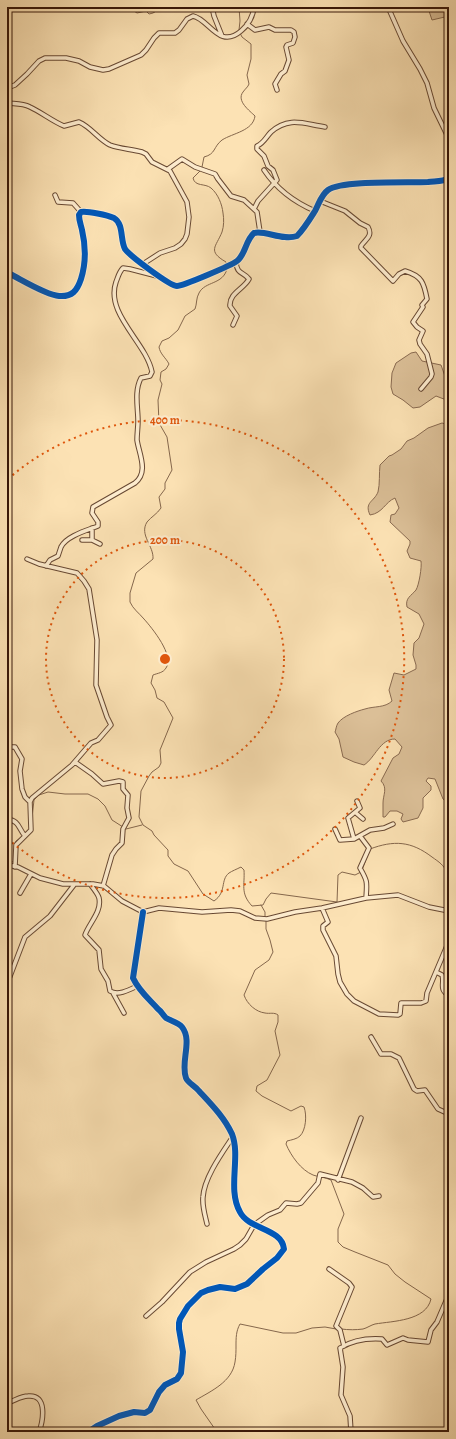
<svg xmlns="http://www.w3.org/2000/svg" width="456" height="1439" viewBox="0 0 456 1439" font-family="Alegreya,serif">
<rect width="100%" height="100%" fill="#fce2b4"/>
<filter id="stains"><feTurbulence type="fractalNoise" baseFrequency=".005" numOctaves="4"/><feColorMatrix values="0 0 0 0 .2 0 0 0 0 .09 0 0 0 0 .02 0 0 0 .5 -.17"/></filter>
<radialGradient id="worn" r=".72"><stop offset=".6" stop-color="#630" stop-opacity="0"/><stop offset="1" stop-color="#630" stop-opacity=".3"/></radialGradient>
<path fill="#dbbf97" stroke="#896a50" d="M431,7H449V16L432,20L429,11Z
M416,352L422,361L441,365L446,379L449,381V401L436,396L420,407L413,408L403,400L393,394L391,387L392,373L396,363L411,353Z
M442,423L449,425V804L443,799L435,779L428,778L426,781L431,786V790L423,798V808L418,818L403,822L401,819L403,814L397,811H390L385,817H383C383,812 383,808 383,803C383,795 388,788 381,781L393,758L399,754L402,747L395,739C380,739 375,758 364,765L354,762L343,757L339,739L335,732C336,730 336,726 338,723C343,716 357,711 365,709C374,706 385,708 392,701L389,690L394,673L404,675L416,669V665L413,655L414,643L419,638L424,624L419,614L407,607C405,598 411,596 416,590C419,585 422,567 421,561L410,558L407,551L410,544V541L390,522L391,515L395,514L399,508L395,498C385,502 383,513 370,515C364,502 374,502 378,492C380,484 379,473 380,465L389,456L392,455L401,449L407,441L414,438L428,428Z"/>
<g fill="none" stroke-linecap="round" stroke-linejoin="round">
<path stroke="#85674c" stroke-width="1" d="M128,7L137,13L146,11L149,14L153,13L163,7
M239,30L240,21L239,7
M202,167L204,157C216,154 213,147 222,140C233,133 253,131 255,116C250,111 236,101 243,92C245,89 248,87 249,84L247,75L251,59V44L242,37L240,33
M201,170L193,178C195,187 205,183 211,188C218,194 222,204 223,213C224,219 224,226 222,232C216,247 207,251 226,262L227,266
M227,269C223,285 205,281 199,293C196,298 197,304 195,309L185,316L178,330L169,338L162,341L159,347C160,354 166,358 169,364L166,369L161,372L160,380L162,384L158,400L159,423L167,437L172,470L165,483V489L159,497L161,508C157,514 151,517 147,522C139,535 154,546 153,559L136,573L130,593V602C133,609 139,613 144,619C152,628 175,656 166,668C163,673 158,673 153,675L151,683L155,690L157,698L164,702L173,718L160,750L161,763L159,767L152,772L149,776L141,791L139,817L143,825L152,831L154,835L168,850V856L174,864L188,871L203,894L214,901C227,892 220,880 229,873C232,871 237,869 241,867L244,870C245,885 240,893 252,906L263,905L266,899L271,893L337,902L338,875L342,872L355,875L361,872
M32,818L34,800L39,795L48,792L65,794H88L98,799L105,806L112,820L123,827
M126,829L142,825
M15,844L16,841L19,839
M370,849C394,840 411,841 432,857C439,862 444,865 447,873L449,874
M8,864L14,861
M362,870L368,854
M261,905L265,912V917
M266,920V929L270,940L273,952L269,960L255,970L244,995C247,1004 256,1012 265,1013C270,1014 274,1012 278,1015V1022L275,1031L280,1055L267,1080L257,1086L256,1091L262,1096L291,1111L301,1106L304,1107C307,1115 306,1130 300,1136C297,1139 291,1140 287,1141L286,1144C291,1156 301,1170 313,1175C318,1177 325,1177 331,1180L344,1214L338,1229V1242L343,1247L355,1252L388,1265L395,1274L405,1282L431,1299C426,1321 393,1321 375,1324C371,1325 367,1328 363,1329C356,1330 349,1330 341,1329
M217,1432L201,1409L196,1400C211,1391 232,1382 235,1362C236,1356 236,1351 236,1346C236,1338 236,1331 240,1324L283,1333H296L312,1328L325,1327L336,1329"/>
<defs>
<path id="street" d="M212,7L214,16L222,36
M388,7L403,41L420,69L427,83L434,108L449,139
M247,24L255,30L269,27L275,30H291L294,32L295,37L293,43L287,45L286,47L289,60L285,71L281,74L275,84L277,90
M7,88L15,85L27,74L39,61L45,58H66L79,61L90,67L103,70L109,69L141,55L146,50L154,38L159,33H175L179,30L187,19L193,16C209,19 219,50 241,31C248,25 253,17 254,7
M7,103C15,104 22,103 30,107C41,112 52,121 64,126L79,122C91,127 98,139 110,145C120,149 132,149 142,152L146,154L152,162L170,171L187,202L189,217L187,234L185,239L181,244L175,248L160,253L143,264
M168,169L182,159L195,167L215,174L218,179L231,196L244,200L257,212L260,232
M264,170C276,188 294,202 315,211
M55,195L58,202L73,203L81,212
M320,201L345,211L360,223L368,227C373,236 366,239 361,246V248L393,281L399,274L405,271C422,276 424,283 427,299L422,305L423,307L413,322L417,327L423,331L419,340L420,344L427,354L432,374L431,377L421,389
M254,209L258,201L277,180L273,170L268,166L264,156L257,149V146C264,143 266,137 271,132C289,116 304,124 325,127
M7,275L10,274C22,280 46,295 59,296C72,297 77,291 81,279C86,263 86,247 82,230C81,225 79,221 79,215L81,212C88,211 107,215 114,218C124,224 120,240 125,249C130,256 170,286 177,286C183,286 232,265 237,261C246,254 245,241 254,233C265,230 283,241 297,236C304,229 310,219 315,211C319,204 321,195 328,190C342,180 408,183 428,182C435,181 443,182 449,178
M233,325L237,316L230,306C229,293 244,289 249,279C243,271 237,275 236,262
M92,528V540
M82,540H92L100,544
M46,566L50,560L58,556C59,553 60,550 61,547C66,536 88,530 98,526V522L92,513L93,507L135,483C149,472 139,454 137,440C137,434 138,427 138,421C138,408 134,391 141,378L150,376L152,372C146,342 105,314 116,282C118,277 119,272 123,268L130,269L157,276
M7,747H15L22,759L20,771L22,789L25,797L30,802
M75,762L92,774L103,784L119,781L123,782V789L128,795L127,808L129,818L123,829L122,843L116,849L112,855L103,886
M356,813L363,819
M7,819C20,821 18,828 25,836L31,830L30,802L32,798L72,765L91,743L98,740L111,725L107,717L96,685L97,640L89,589L84,581L77,573L39,564L27,559
M335,829L340,840L354,839L370,830L384,828L393,824
M360,836L369,848L360,868C368,882 367,882 366,898
M354,839L348,818L360,808L357,801
M7,865L18,867L40,878L63,884H93L104,886L122,901L143,912L159,908L202,912L231,910L240,911L255,918L267,919L295,912L322,908L366,898L398,895L429,907L449,911
M15,867L16,845L25,836
M90,884C93,888 98,894 99,898C102,912 89,923 85,935L99,950L101,969L108,981L110,991C118,996 129,990 137,986
M20,893L31,874
M322,908L328,922L323,926V930L336,956L338,974L340,982L347,994L354,1001L379,1014L398,1015L400,1014L401,1003H421L426,1001L427,993L449,941
M436,972L442,975C445,984 438,988 449,996
M7,984L25,937L50,916L74,885
M113,993L124,1013
M371,1037L381,1054H391L399,1058L414,1089L417,1091L425,1090L438,1109L449,1114
M338,1180L361,1118
M207,1224C205,1215 202,1206 203,1197C204,1178 222,1153 232,1138
M329,1269L349,1283L352,1287L336,1326L340,1330L344,1346
M146,1316L162,1302L190,1272L206,1262L234,1249L240,1245L246,1239L254,1225L268,1215L280,1210L286,1203L297,1204L301,1203L318,1183L320,1174L352,1182L363,1188L373,1197L379,1196
M7,1403C14,1401 21,1396 28,1396C48,1394 43,1421 39,1432
M88,1432L97,1426L119,1416L134,1412L145,1413L150,1410L159,1392L165,1385L177,1379L181,1373L183,1352L179,1329V1323L180,1319L188,1306L201,1293L208,1290L220,1287L235,1289L247,1284L263,1269L277,1258L284,1249C282,1228 249,1230 240,1212C227,1189 241,1157 232,1134C224,1117 211,1104 199,1091C195,1086 188,1083 186,1078C180,1062 193,1041 182,1027C178,1022 171,1021 166,1018C163,1015 161,1011 158,1009C149,999 139,991 133,978L143,912
M351,1432L350,1416L341,1395L343,1367L340,1348C353,1340 367,1338 382,1339L387,1345L403,1338L408,1340L428,1342L431,1330L437,1322L446,1301L449,1298"/>
</defs>
<use href="#street" stroke="#684933" stroke-width="5.5"/>
<use href="#street" stroke="#fdecce" stroke-width="3.5"/>
<defs>
<path id="cycleway" d="M7,275L10,274C22,280 46,295 59,296C72,297 77,291 81,279C86,263 86,247 82,230C81,225 79,221 79,215L81,212C88,211 107,215 114,218C124,224 120,240 125,249C130,256 170,286 177,286C183,286 232,265 237,261C246,254 245,241 254,233C265,230 283,241 297,236C304,229 310,219 315,211C319,204 321,195 328,190C342,180 408,183 428,182C435,181 443,182 449,178
M88,1432L97,1426L119,1416L134,1412L145,1413L150,1410L159,1392L165,1385L177,1379L181,1373L183,1352L179,1329V1323L180,1319L188,1306L201,1293L208,1290L220,1287L235,1289L247,1284L263,1269L277,1258L284,1249C282,1228 249,1230 240,1212C227,1189 241,1157 232,1134C224,1117 211,1104 199,1091C195,1086 188,1083 186,1078C180,1062 193,1041 182,1027C178,1022 171,1021 166,1018C163,1015 161,1011 158,1009C149,999 139,991 133,978L143,912"/>
</defs>
<use href="#cycleway" stroke="#fdecce" stroke-width="8"/>
<use href="#cycleway" stroke="#0057b8" stroke-width="6"/>
</g>
<g fill="none" stroke="#df560c" stroke-width="2" stroke-dasharray="2 4">
<circle cx="165" cy="659" r="119"/>
<path d="M8 479A239 239 0 1 1 8 839"/>
</g>
<circle cx="165" cy="659" r="6" fill="#df560c" stroke="#fdecce" stroke-width="2"/>
<g font-size="12" text-anchor="middle" font-weight="bold" fill="#df560c" stroke="#fdecce" stroke-width="4" stroke-linejoin="round" paint-order="stroke">
<text x="165" y="424">400 m</text>
<text x="165" y="544">200 m</text>
</g>
<rect width="456" height="1439" fill="none" stroke="#fce2b4" stroke-width="24"/>
<rect x="8" y="8" width="440" height="1423" fill="none" stroke="#371608" stroke-width="2"/>
<rect x="12" y="12" width="432" height="1415" fill="none" stroke="#371608"/>
<rect width="100%" height="100%" filter="url(#stains)"/>
<rect width="100%" height="100%" fill="url(#worn)"/>
</svg>
